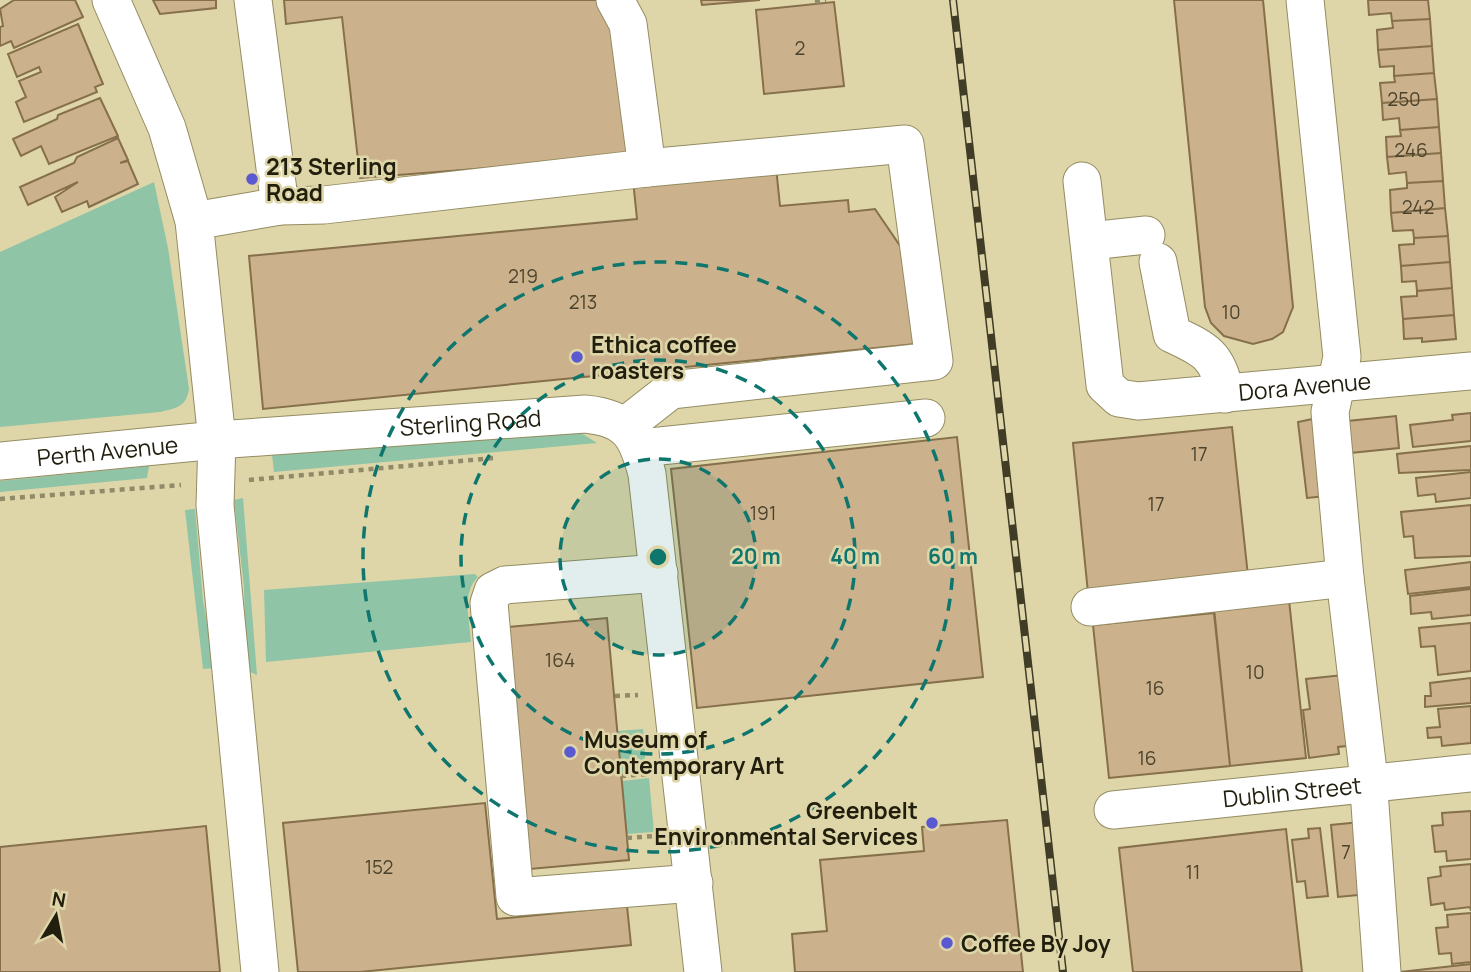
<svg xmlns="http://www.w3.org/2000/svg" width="1471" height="972" viewBox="0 0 1471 972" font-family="Manrope,sans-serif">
<rect width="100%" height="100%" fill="#ded6a9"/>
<path fill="#90c4a6" d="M154,182L168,248L189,389C186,407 177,408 160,412L0,427V252Z
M546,429L578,431L597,443L274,472L272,455Z
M149,466L147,478L0,492V481Z
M243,498L257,675L248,671L246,665L244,587L234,500Z
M195,509L203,600L215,668L203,669L185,510Z
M475,574L478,577C461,593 470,621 471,642L266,662L264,590Z
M643,729L646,770L621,773L618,731Z
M649,778L654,832L627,834L622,781Z"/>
<path fill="#cbb28c" stroke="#866f4b" stroke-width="2" d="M14,0H75L83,17L14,48L11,41L0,46V27L3,26L0,9Z
M153,0H216V8L160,14Z
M284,0H601L614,30L628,157L360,178L342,17L286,24Z
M701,0H760L702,5Z
M1174,0H1263L1293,307L1283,332L1272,339L1253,344L1224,336L1211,323L1205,307Z
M1368,0H1428L1430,19L1392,21L1391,13L1369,15Z
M834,2L844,86L764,94L756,10Z
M1430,19L1432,46L1378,50L1377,30L1393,28L1392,21Z
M78,24L103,84L95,87L97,92L24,122L16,102L26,97L19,81L41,72L39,67L17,77L8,54Z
M1432,46L1434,73L1394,76V66L1380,67L1378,50Z
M1434,73L1437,99L1382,103L1380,83L1395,82L1394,76Z
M100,98L118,136L49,164L41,146L21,156L13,139L57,119L58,115Z
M1437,99L1439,127L1400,130L1399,118L1383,120L1382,103Z
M1439,127L1441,153L1387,157L1386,137L1401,136L1400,130Z
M118,138L128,160L120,163L128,161L138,184L89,207L87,201L62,212L55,197L78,182L28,205L20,187L74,163L77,157Z
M1441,153L1443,181L1407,183L1406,172L1389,174L1387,157Z
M776,167L780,206L848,200L849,212L875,209L909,259L916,344L263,409L249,256L637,219L633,180Z
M1443,181L1445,208L1391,213L1390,190L1407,188V183Z
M1445,208L1448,236L1414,238L1413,230L1393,231L1391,213Z
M1448,236L1450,262L1401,266L1399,245L1414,244V238Z
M1450,262L1452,288L1417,291L1416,281L1402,282L1401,266Z
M1452,288L1454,315L1403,319L1401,297L1417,296V291Z
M1454,315L1456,339L1422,342V338L1404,339L1403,319Z
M1471,413V441L1413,447L1410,425L1453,420L1452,415Z
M1396,416L1399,448L1341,454L1338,422Z
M1322,417L1326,496L1307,498L1298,422Z
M1232,427L1248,576L1088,593L1073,443Z
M957,437L983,677L697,708L671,469Z
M1471,446V470L1399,473L1397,454Z
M1471,472V498L1436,502L1435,494L1418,496L1416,478Z
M1471,505V556L1415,558L1413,536L1404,537L1401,512Z
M1471,562V587L1408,594L1405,570Z
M1471,589V615L1432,619L1431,612L1411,614L1410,596Z
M1289,600L1306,758L1230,766L1214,608Z
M1214,613L1230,766L1109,778L1093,625Z
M607,618L629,860L530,869L508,627Z
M1471,623V671L1438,675L1435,646L1421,647L1419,628Z
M1343,675L1356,745L1338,747L1339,754L1309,758L1303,710L1310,709L1306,679Z
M1471,678V703L1425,707V696H1431L1430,683Z
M1471,706V743L1442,746L1441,737L1428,738L1427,728L1440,727L1438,709Z
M485,803L497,919L627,906L631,945L360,972H298L283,823Z
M1471,811V859L1447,861L1446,851L1435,852L1432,826L1443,825L1442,813Z
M1007,820L1023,972H795L792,934L827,931L820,860L924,851L922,827Z
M1360,822L1368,894L1338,897L1331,825Z
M206,826L220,972H0V847Z
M1320,828L1328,896L1307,898L1305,881L1297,882L1292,840L1309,838L1308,829Z
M1286,829L1302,972H1133L1119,848Z
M1471,864V911L1470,907L1445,910L1444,903L1431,905L1428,878L1441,876L1440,867Z
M1471,913V962L1452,964L1451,953L1439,954L1436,928L1448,927L1447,915Z
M1471,964V972H1400Z"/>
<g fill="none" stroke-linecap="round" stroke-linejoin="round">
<defs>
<g id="minor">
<path d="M111,0L167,128L194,221L217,440L215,505L260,972"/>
<path d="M253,0L280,206"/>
<path d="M1305,0L1342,357L1330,412L1345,578L1367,763L1382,972"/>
<path id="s1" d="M1082,181L1105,385L1119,398L1138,401L1471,371"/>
<path d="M194,221L280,206L324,205L647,168L628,24L615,0"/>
<path d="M1090,241L1146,235"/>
<path d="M1158,262L1172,334C1205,349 1219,356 1225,394"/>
<path d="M625,426L671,390L934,361L905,144L647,168"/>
<path d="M641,448L926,418"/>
<path id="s2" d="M0,461L217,440L585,414C628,418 637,435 647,474L703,972"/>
<path d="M659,573L505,585L493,591L489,603L515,897L694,883"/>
<path d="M1090,607L1345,578"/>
<path id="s3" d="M1113,810L1471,773"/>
</g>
</defs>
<use href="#minor" stroke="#948c62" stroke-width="39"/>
<path stroke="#908a69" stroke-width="4.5" stroke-dasharray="5 5" stroke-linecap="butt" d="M815,2L826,0
M249,480L494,458
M0,499L181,485
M615,696L638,695
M621,776L649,774
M627,838L654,836"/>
<use href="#minor" stroke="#fff" stroke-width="37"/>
<defs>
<path id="rail" d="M953,0L1063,972"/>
</defs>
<use href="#rail" stroke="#403c26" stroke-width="8"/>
<use href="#rail" stroke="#ded6a9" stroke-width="5" stroke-dasharray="16" stroke-linecap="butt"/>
</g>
<circle cx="658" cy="557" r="98" fill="#0f766e" fill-opacity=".12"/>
<g fill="none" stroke="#0f766e" stroke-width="3.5" stroke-dasharray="12 9">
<circle cx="658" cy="557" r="98"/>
<circle cx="658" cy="557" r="197"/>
<circle cx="658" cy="557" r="295"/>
</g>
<g fill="#5a59d1" stroke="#ded6a9" stroke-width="2.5">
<circle cx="252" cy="179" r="7"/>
<circle cx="577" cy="357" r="7"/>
<circle cx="570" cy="752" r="7"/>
<circle cx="932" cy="823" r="7"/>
<circle cx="947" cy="943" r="7"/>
</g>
<g text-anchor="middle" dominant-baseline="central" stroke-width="5" stroke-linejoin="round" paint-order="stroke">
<g font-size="19" fill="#4c432d">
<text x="800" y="48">2</text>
<text x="1404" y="99">250</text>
<text x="1411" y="150">246</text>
<text x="1418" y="207">242</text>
<text x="523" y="276">219</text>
<text x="583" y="302">213</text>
<text x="1231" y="312">10</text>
<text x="1199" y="454">17</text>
<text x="1156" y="504">17</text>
<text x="763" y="513">191</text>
<text x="560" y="660">164</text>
<text x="1255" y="672">10</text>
<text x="1155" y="688">16</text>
<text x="1147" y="758">16</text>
<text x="1346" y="852">7</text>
<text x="379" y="867">152</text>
<text x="1193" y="872">11</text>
</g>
<g font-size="23" font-weight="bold" fill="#211e0d" stroke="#ded6a9" text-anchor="start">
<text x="266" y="166">213 Sterling<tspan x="266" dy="26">Road</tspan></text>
<text x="591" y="344">Ethica coffee<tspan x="591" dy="26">roasters</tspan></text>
<text x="584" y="739">Museum of<tspan x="584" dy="26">Contemporary Art</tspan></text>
<text x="918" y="810" text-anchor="end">Greenbelt<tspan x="918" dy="26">Environmental Services</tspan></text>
<text x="961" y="943">Coffee By Joy</text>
</g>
<g font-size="23" fill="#211e0d" stroke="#ded6a9">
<text stroke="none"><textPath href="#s1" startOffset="411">Dora Avenue</textPath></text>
<text stroke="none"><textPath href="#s2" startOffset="472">Sterling Road</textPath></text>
<text stroke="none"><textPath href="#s2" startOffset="108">Perth Avenue</textPath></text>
<text stroke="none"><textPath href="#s3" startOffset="180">Dublin Street</textPath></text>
</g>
</g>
<circle cx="658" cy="557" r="10" fill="#0f766e" stroke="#ded6a9" stroke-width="3.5"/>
<g font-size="21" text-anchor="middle" font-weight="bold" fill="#0f766e" stroke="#ded6a9" stroke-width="5" stroke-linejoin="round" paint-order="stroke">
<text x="756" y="564">20 m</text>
<text x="855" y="564">40 m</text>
<text x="953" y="564">60 m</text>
</g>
<g transform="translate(56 916) rotate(10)" stroke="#ded6a9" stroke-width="5" paint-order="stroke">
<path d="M0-5L12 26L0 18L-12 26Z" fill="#211e0d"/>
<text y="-10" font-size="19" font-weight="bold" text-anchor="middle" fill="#211e0d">N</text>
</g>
</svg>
